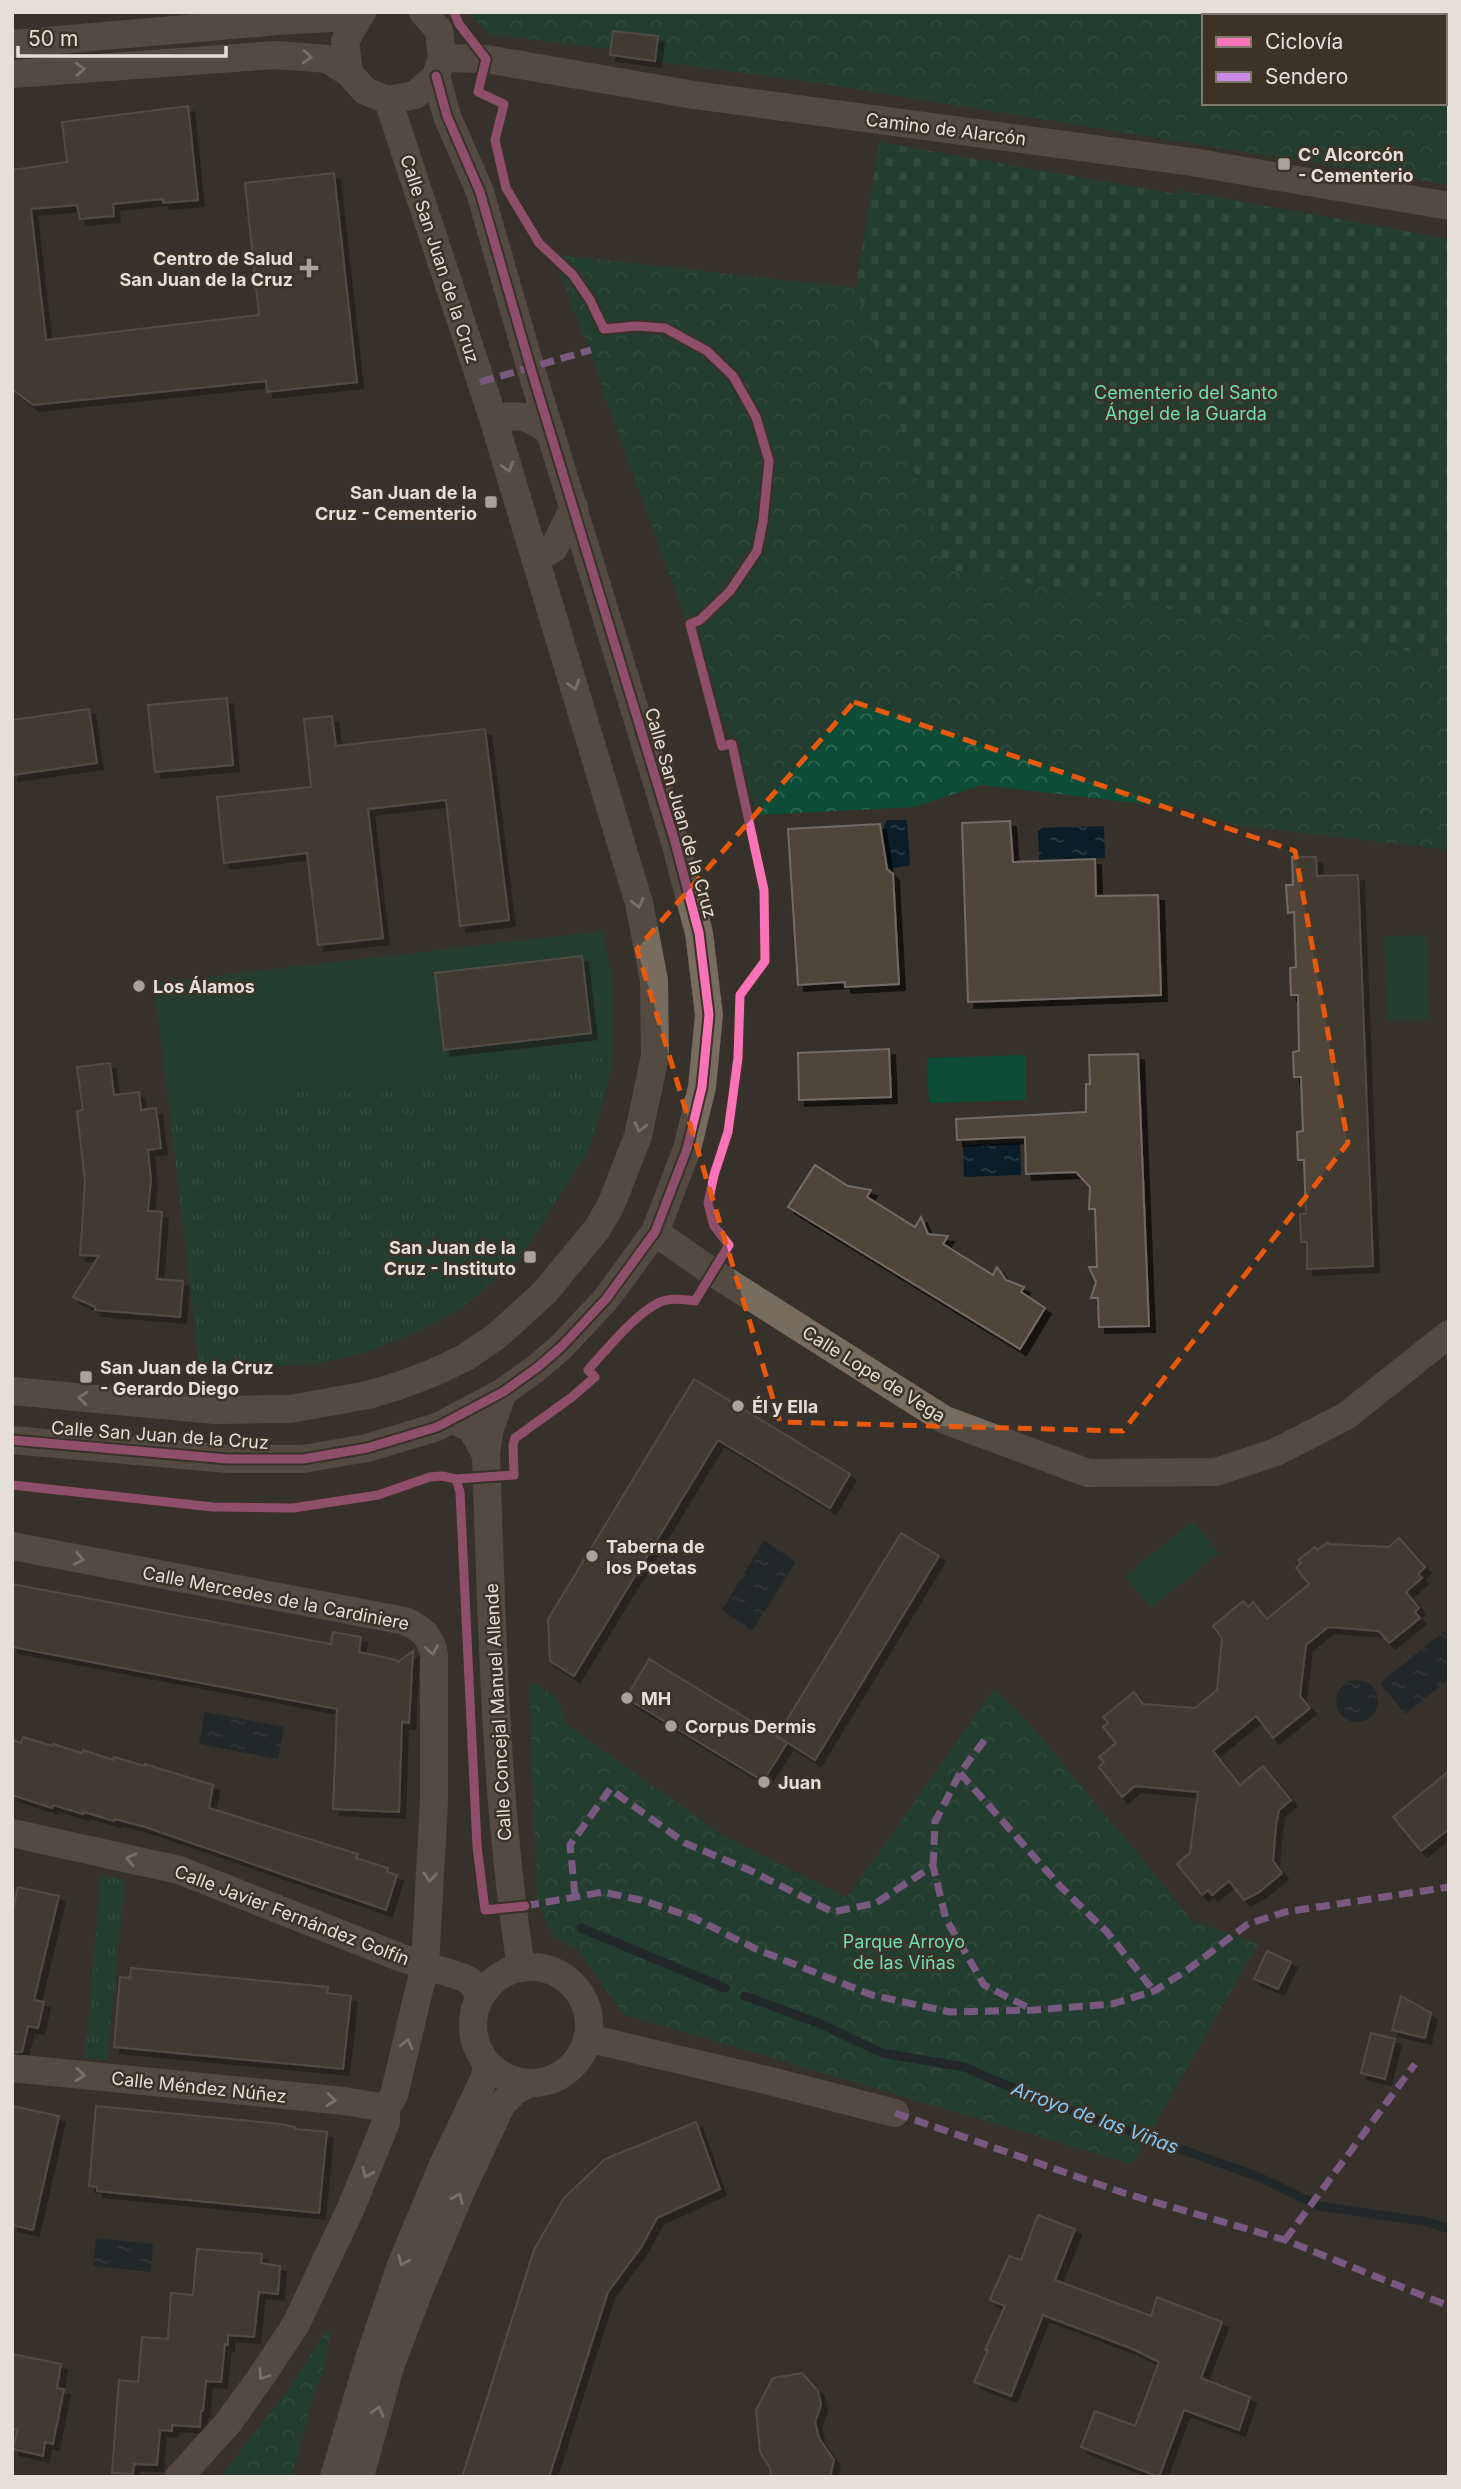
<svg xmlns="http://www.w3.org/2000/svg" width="1461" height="2489" viewBox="0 0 1461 2489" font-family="Inter,sans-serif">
<defs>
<pattern id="grass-tufts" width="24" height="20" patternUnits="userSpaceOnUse" patternTransform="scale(1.75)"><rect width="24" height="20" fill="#0d4d37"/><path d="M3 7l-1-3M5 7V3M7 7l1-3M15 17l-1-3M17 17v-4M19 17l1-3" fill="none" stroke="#306653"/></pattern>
<pattern id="cemetery-stones" width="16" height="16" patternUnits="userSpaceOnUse" patternTransform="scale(1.75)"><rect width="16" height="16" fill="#0d4d37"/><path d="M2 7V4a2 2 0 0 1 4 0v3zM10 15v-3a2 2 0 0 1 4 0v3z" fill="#306653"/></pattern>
<pattern id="park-crowns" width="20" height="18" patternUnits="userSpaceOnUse" patternTransform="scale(1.75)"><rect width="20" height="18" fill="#0d4d37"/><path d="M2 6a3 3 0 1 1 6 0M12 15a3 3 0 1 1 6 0" fill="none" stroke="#306653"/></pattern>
<pattern id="water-ripples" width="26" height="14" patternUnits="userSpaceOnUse" patternTransform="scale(1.75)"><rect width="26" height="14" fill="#0a1d28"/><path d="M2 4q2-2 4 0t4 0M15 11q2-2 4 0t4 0" fill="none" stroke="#2e3d46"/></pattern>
<filter id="shadow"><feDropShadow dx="6" dy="6" stdDeviation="0" flood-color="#0009"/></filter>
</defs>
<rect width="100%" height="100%" fill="#37312b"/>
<path fill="url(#grass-tufts)" d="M613,1055L609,1080L590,1148L520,1258L463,1307L416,1333L363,1353L320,1363L258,1367L199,1363L169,1107Z
M101,1874L125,1880L107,2060L85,2058Z"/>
<path fill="url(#cemetery-stones)" d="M879,142L1177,194L1179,190L1449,239V659L946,569L856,288Z"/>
<path fill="url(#park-crowns)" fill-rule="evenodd" d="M467,12H1449V185L824,84L610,55V49L491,35ZM1204,16H1445V103H1204Z
M552,254L856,288L946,569L1449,659V850L1234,825L1188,809L982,785L914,807L758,815L604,395L596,368Z
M529,1681L557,1697L567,1725L727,1838L847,1898L994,1689L1029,1723L1192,1920L1258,1944L1132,2164L623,2014L579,1951L553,1936L537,1901Z
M330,2331L325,2365L313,2395L292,2477H220L289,2389L325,2332Z"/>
<path fill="#0d4d37" d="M603,931L613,987V1055L169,1107L154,983Z
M1426,935L1429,1019L1387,1021L1384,937Z
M1025,1055L1026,1100L929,1103L927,1058Z
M1193,1521L1219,1553L1151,1608L1125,1576Z"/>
<path fill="url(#water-ripples)" d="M907,820L910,865L890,869L884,849H880L881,835L887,820Z
M1104,826L1105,858L1039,860L1038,828Z
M1020,1143L1021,1175L964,1177L963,1145Z
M764,1540L796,1562L752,1631L722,1610Z
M1444,1631L1449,1638V1679L1405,1714L1380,1683Z
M1336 1701a21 21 0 1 1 42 0a21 21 0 1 1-42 0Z
M205,1712L284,1727L278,1759L199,1744Z
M96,2238L153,2244L151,2272L93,2266Z"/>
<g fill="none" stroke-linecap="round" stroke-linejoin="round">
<path stroke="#0a1d28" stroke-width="9" d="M581,1928L725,1988
M745,1996L821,2024L882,2053L964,2067L1031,2096L1259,2177L1319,2206L1428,2222L1449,2229"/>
</g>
<path fill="#504437" stroke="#716b66" stroke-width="2" filter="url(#shadow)" d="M613,31L658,36L655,61L610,55Z
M188,106L198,200L163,203V199L113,204L114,216L80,219L77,205L31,209L46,340L259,315L245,183L334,173L357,382L267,392L266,381L33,405L12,389V170L67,162L62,122Z
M227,698L233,765L155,772L148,705Z
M89,709L97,763L12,775V720Z
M332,716L336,746L485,729L509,920L460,926L446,800L368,809L383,938L318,945L307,853L224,863L217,797L311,787L304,719Z
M1010,821L1013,862L1095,859L1096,896L1158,895L1161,995L968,1002L962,823Z
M880,824L887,869L893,874L899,984L845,987V982L798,985L788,829Z
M1292,857H1316L1317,876L1358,875L1373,1266L1307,1269V1242H1301L1300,1214H1306L1304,1160H1298L1297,1132L1303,1131L1301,1077H1294L1293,1052L1299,1051L1298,995H1291L1290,968L1296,967L1294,912L1288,913L1286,885H1293Z
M582,956L591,1033L444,1050L435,973Z
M889,1049L891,1097L799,1100L798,1053Z
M1138,1054L1149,1326L1099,1327L1098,1298H1091L1096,1282L1089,1267H1097L1095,1209H1089L1090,1187L1076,1172L1026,1174L1025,1137L957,1140L956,1119L1086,1112V1084H1090L1089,1055Z
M110,1063L114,1095L139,1092L141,1110L156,1108L161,1148L148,1150L151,1179L148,1211L162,1212L157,1279L183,1281L180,1317L95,1310V1307L73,1297L99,1256L80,1255L85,1182L77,1111L83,1110L77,1067Z
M815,1165L848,1186L871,1190L867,1197L915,1227L921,1217L928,1234L948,1236L943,1244L993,1275L997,1267L1006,1280L1024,1287L1021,1292L1045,1308L1020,1349L788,1207Z
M694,1379L850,1474L830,1508L718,1440L574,1676L550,1661L548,1619Z
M901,1533L939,1556L815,1760L777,1736Z
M1399,1538L1425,1567L1418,1574L1422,1578L1406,1592L1419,1608L1415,1612L1420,1618L1389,1643L1379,1631L1328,1627L1306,1645L1300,1696L1310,1708L1273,1738L1256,1716L1213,1751L1240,1785L1263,1766L1291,1800L1279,1810L1276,1825L1273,1861L1282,1873L1258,1893L1244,1900L1229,1881L1212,1895L1208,1890L1202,1895L1177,1864L1190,1853L1198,1792L1135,1786L1122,1797L1099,1767L1104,1762L1099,1757L1116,1743L1103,1727L1108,1723L1103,1717L1134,1692L1143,1704L1195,1708L1217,1690L1222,1638L1213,1626L1243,1601L1248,1607L1253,1602L1267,1619L1309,1584L1296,1568L1301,1563L1298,1560L1315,1547L1317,1550L1328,1542L1330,1544L1389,1547Z
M12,1584L331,1644L333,1632L361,1637L359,1652L396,1660L398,1662L413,1651L409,1723L402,1722L399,1812L333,1809L337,1709L12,1647Z
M649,1659L787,1743L763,1781L626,1698Z
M23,1737L52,1746L53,1744L82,1753L83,1750L113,1760L114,1757L145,1766V1764L213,1785L209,1808L358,1854L356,1858L388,1868L387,1872L397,1875L386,1910L145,1827L115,1819L114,1821L84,1812L83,1814L53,1805L52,1808L12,1795V1740L21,1743Z
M1449,1771V1829L1421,1851L1393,1817Z
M18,1887L59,1896L34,2000L44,2002L38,2028L28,2026L22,2052H12V1913Z
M1267,1951L1291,1962L1278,1989L1254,1979Z
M131,1968L328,1987L327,1993L351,1996L343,2069L114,2047L120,1977L130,1978Z
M1401,1996L1431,2013L1425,2038L1392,2030Z
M1371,2033L1395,2039L1385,2079L1361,2073Z
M12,2106L59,2116L33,2230L12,2225Z
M96,2106L281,2124L295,2127V2129L327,2132L319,2213L97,2191V2187L89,2186Z
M696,2122L720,2189L657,2218L642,2246L608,2292L549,2477H462L534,2250L563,2199L605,2159Z
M1038,2215L1075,2229L1055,2280L1151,2316L1157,2297L1222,2322L1201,2378L1250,2397L1239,2430L1184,2410L1159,2477L1081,2447L1095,2411L1135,2426L1159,2362L1133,2349L1043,2315L1011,2396L974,2382L988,2350H985L1005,2306L990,2300L994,2290L1009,2256L1021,2260Z
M197,2249L262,2254L261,2263L280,2266L278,2294L259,2292L254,2337L228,2335V2345L225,2344L221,2382L206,2381L203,2411H201L200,2427L172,2425V2431L160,2430L157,2465L134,2464L133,2474L112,2473L119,2380L138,2382L142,2337L168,2339L171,2293L193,2295Z
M12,2354L61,2364L57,2388L64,2389L53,2444L45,2442L43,2456L13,2449L17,2430L12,2429Z
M802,2373L818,2391L821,2405L815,2422L819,2438L834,2460L830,2477H771L770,2468L760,2452L756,2410L773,2378Z"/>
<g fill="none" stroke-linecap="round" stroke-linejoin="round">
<path stroke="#776c5e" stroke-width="28" d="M362,12L345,41L349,73L365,91L388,100L415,95L436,76L442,58L439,30L423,12
M12,44L278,21L330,18L361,12
M442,58L486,59L694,95L1192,162L1449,206
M12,74L276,55L328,59L349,73
M493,418C521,414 528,415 551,433
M536,559L554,548L574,507
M655,1232L712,1272L945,1420L1088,1473L1216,1472L1276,1452L1346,1416L1449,1334
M12,1391L215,1410L290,1409L368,1395L398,1386L435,1372L466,1357L498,1335L545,1292L597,1229L611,1205L638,1136L655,1056L654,980L639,903L493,418L388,100
M453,1419L472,1429L486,1455L489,1432L503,1392
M12,1440L228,1459H303L367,1448L437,1427L503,1392L538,1367L562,1346L606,1299L655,1232L687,1149L702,1087L709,1015L699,933L675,842L530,366L480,192L447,116L436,76
M486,1455C492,1626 495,1799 521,1967
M12,1546L405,1621C422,1629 431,1636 434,1655V1800L425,1965L394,2095L386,2108V2122L351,2208L296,2324L261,2377L228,2423L179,2477
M12,1833L179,1870L402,1958L462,1977L470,1981L480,1996
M473 2025a58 58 0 1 1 116 0a58 58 0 1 1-116 0Z
M587,2038L766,2080L895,2113
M12,2068L344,2101L386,2108
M334,2477L370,2356L400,2268L443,2165L485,2077L487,2064
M360,2477L390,2367L418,2293L461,2191L502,2104L515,2091L529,2083"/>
<path stroke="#ca8be6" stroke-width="7" stroke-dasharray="14 7" stroke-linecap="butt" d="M480,382L591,350
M960,1773L1061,1887L1107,1932L1154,1991
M933,1866L935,1822L960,1773L986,1738
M575,1895L570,1845L610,1789L685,1843L749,1870L833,1912L876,1903L933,1866L946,1919L984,1985L1029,2008
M525,1906L603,1892L645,1901L694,1918L756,1949L872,1995L950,2012L1033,2010L1112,2004L1154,1991L1186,1971L1248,1924L1285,1912L1449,1887
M895,2113L1124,2193L1285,2240L1449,2306
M1285,2240L1415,2064"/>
<defs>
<path id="cycleway" d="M12,1440L228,1459H303L367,1448L437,1427L503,1392L538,1367L562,1346L606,1299L655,1232L687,1149L702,1087L709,1015L699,933L675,842L530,366L480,192L447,116L436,76
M456,1479L460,1492L477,1846L485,1910L525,1906
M12,1485L213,1507L293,1508L378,1495L430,1477L442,1476L456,1479L514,1475L513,1445L515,1438L572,1397L595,1377L588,1370C605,1351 643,1304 667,1300C676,1298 687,1300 695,1301L729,1245L714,1226L708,1203L714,1175L728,1132L738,1058L740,995L765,961L764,890L732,744L722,746L690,624L700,620L730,591L757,551L763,521L769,461L756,417L733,376L707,351L665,328L637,326L604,329L590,300L573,275L539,243L506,188L495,140L504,104L478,92L486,59L459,24L454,12"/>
</defs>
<use href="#cycleway" stroke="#3c3226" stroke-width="13"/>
<use href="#cycleway" stroke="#fb73b8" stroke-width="9"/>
</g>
<defs><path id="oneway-chevron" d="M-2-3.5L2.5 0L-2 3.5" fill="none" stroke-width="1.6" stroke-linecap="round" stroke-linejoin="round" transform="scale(1.75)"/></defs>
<g stroke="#c4bcb3">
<use href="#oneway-chevron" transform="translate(307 57) rotate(5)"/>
<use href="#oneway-chevron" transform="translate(80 69) rotate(-4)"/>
<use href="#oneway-chevron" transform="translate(508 467) rotate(73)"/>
<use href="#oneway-chevron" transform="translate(574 685) rotate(73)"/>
<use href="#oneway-chevron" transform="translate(638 903) rotate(76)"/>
<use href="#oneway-chevron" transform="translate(640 1127) rotate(103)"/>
<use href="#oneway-chevron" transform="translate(83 1398) rotate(-175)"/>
<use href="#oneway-chevron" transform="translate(79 1559) rotate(11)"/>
<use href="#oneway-chevron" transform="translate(432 1650) rotate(81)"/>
<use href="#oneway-chevron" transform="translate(131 1859) rotate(-167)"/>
<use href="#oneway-chevron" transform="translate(430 1877) rotate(93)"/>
<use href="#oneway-chevron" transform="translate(407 2044) rotate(-76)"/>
<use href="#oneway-chevron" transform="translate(80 2075) rotate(6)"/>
<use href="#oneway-chevron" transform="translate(331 2100) rotate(6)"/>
<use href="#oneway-chevron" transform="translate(367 2173) rotate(114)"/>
<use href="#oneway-chevron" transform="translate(458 2198) rotate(-67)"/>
<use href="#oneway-chevron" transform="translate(403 2261) rotate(112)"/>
<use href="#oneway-chevron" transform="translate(263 2375) rotate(124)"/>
<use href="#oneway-chevron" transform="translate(378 2411) rotate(-74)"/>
</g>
<path d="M0 0H1461V2489H0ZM854,702L1295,851L1348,1143L1123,1431L780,1422L637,949Z" fill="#37312b" fill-opacity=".55" fill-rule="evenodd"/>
<path fill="none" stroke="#e8590c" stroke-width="5" stroke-dasharray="14 9" stroke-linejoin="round" d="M854,702L1295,851L1348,1143L1123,1431L780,1422L637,949Z"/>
<g fill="#a8a29b" stroke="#3c3226" stroke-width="2.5">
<rect x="1277" y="157" width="14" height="14" rx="3.5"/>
<path d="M305.5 257.5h7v7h7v7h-7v7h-7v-7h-7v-7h7z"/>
<rect x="484" y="495" width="14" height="14" rx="3.5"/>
<circle cx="139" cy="986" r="7"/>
<rect x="523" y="1250" width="14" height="14" rx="3.5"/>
<rect x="79" y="1370" width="14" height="14" rx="3.5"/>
<circle cx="738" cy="1406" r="7"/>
<circle cx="592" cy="1556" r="7"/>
<circle cx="627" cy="1698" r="7"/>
<circle cx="671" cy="1726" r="7"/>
<circle cx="764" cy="1782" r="7"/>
</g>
<g text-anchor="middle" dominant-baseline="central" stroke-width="5" stroke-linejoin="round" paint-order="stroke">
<g font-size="18" fill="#e5dfd7" stroke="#3c3226">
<text transform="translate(946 129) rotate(7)">Camino de Alarcón</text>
<text transform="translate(440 259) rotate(72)">Calle San Juan de la Cruz</text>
<text transform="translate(681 813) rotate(74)">Calle San Juan de la Cruz</text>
<text transform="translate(874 1374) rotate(32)">Calle Lope de Vega</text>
<text transform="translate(160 1435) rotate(4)">Calle San Juan de la Cruz</text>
<text transform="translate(276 1598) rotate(11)">Calle Mercedes de la Cardiniere</text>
<text transform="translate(498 1712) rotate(-93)">Calle Concejal Manuel Allende</text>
<text transform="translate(292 1915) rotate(21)">Calle Javier Fernández Golfín</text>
<text transform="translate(199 2087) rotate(6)">Calle Méndez Núñez</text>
</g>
<g font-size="18" font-weight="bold" fill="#e5dfd7" stroke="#3c3226" text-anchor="start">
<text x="1298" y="154">Cº Alcorcón<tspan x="1298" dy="21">- Cementerio</tspan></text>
<text x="293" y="258" text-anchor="end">Centro de Salud<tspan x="293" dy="21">San Juan de la Cruz</tspan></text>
<text x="477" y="492" text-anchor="end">San Juan de la<tspan x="477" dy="21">Cruz - Cementerio</tspan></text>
<text x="153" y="986">Los Álamos</text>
<text x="516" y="1247" text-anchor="end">San Juan de la<tspan x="516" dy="21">Cruz - Instituto</tspan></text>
<text x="100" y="1367">San Juan de la Cruz<tspan x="100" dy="21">- Gerardo Diego</tspan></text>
<text x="752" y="1406">Él y Ella</text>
<text x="606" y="1546">Taberna de<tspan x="606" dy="21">los Poetas</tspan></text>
<text x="641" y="1698">MH</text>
<text x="685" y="1726">Corpus Dermis</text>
<text x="778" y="1782">Juan</text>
</g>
<g font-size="18" fill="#6be0b1" stroke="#3c3226">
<text x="1186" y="392">Cementerio del Santo<tspan x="1186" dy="21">Ángel de la Guarda</tspan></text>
<text x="904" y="1941">Parque Arroyo<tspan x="904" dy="21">de las Viñas</tspan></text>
</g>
<g font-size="19" font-style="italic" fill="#80c8fa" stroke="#3c3226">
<text transform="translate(1095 2118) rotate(20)">Arroyo de las Viñas</text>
</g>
</g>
<rect width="1461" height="2489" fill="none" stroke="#e5dfd7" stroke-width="28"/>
<rect x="1202" y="14" width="245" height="91" fill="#3c3226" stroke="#80776d" stroke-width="2"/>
<rect x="1216" y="37" width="35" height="10" fill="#fb73b8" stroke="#80776d" stroke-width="2"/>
<text x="1265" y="49" font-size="21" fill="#e5dfd7">Ciclovía</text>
<rect x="1216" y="72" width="35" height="10" fill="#ca8be6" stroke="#80776d" stroke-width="2"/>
<text x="1265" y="84" font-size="21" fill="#e5dfd7">Sendero</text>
<path d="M18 46v10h208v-10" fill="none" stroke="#e5dfd7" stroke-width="3.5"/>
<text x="28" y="46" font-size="21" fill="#e5dfd7" stroke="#3c3226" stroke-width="5" paint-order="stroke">50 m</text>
</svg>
